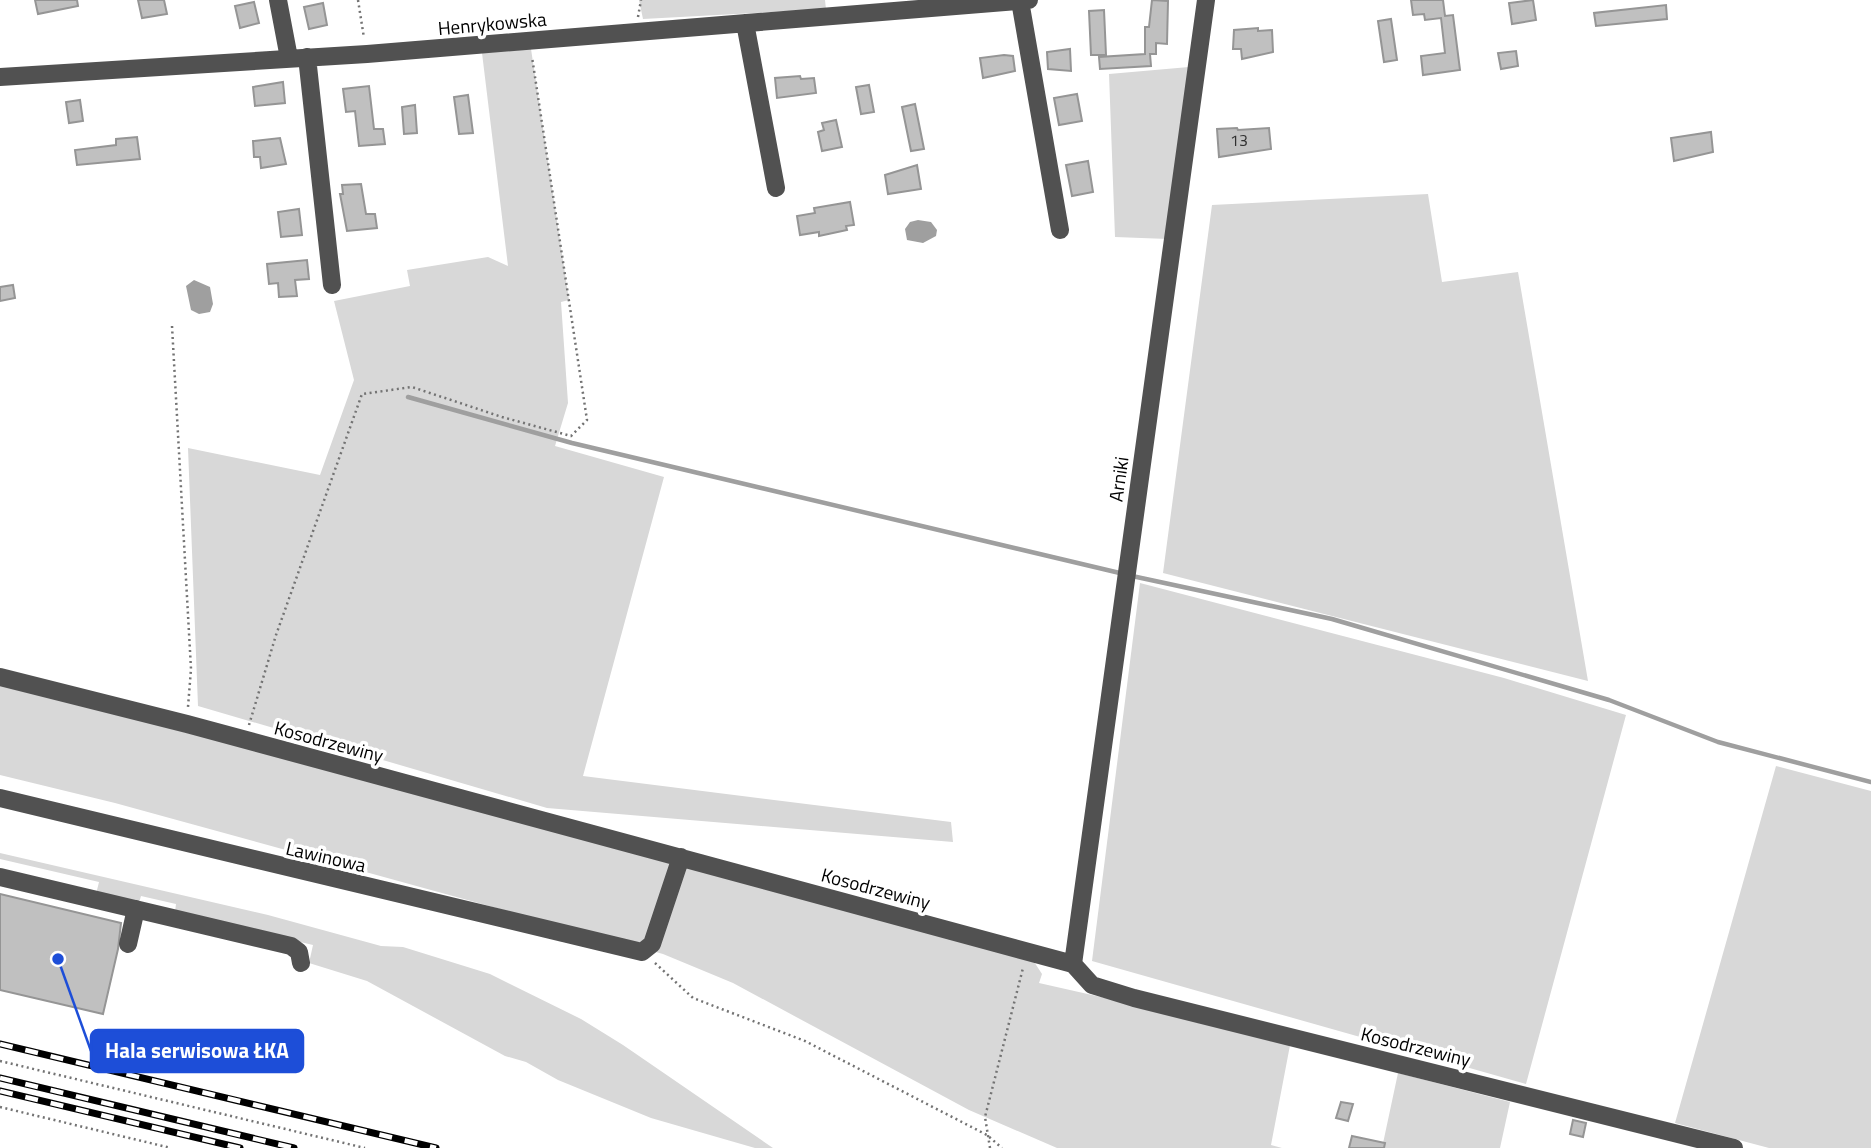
<svg xmlns="http://www.w3.org/2000/svg" width="1871" height="1148" viewBox="0 0 1871 1148" font-family="'Titillium Web',sans-serif">
<rect width="100%" height="100%" fill="#fff"/>
<path fill="#d8d8d8" d="M639,0H825L826,9L643,19Z
M531,49L569,300L561,302L568,403L555,446L664,477L583,776L951,822L953,842L547,808L198,706L188,448L320,475L354,380L334,301L410,286L407,270L488,257L508,266L482,53Z
M1189,67L1168,239L1115,237L1109,74Z
M1428,194L1442,282L1518,272L1588,681L1163,573L1212,205Z
M1140,583L1504,678L1626,715L1526,1084L1092,961Z
M0,677L1027,951L1042,974L1039,983L1291,1040L1271,1145L1282,1148H1057L969,1110L733,983L663,954L115,803L0,775Z
M1776,766L1871,791V1148H1769L1675,1123Z
M0,853L268,915L381,946L403,947L490,974L581,1019L623,1045L773,1148H755L651,1118L558,1080L526,1062L505,1056L367,981L309,963L313,945L175,912L176,904L141,896L139,903L96,894L99,882L0,859Z
M1398,1073L1510,1102L1500,1148H1382Z"/>
<path fill="#9f9f9f" d="M918,220L931,222L937,230L936,236L923,243L907,240L905,229L910,222Z
M194,280L210,287L213,304L210,312L199,314L191,310L186,286Z"/>
<g fill="none" stroke-linecap="round" stroke-linejoin="round">
<path stroke="#9f9f9f" stroke-width="4.5" d="M408,397L572,443L1124,574
M1132,576L1332,619L1609,700L1718,742L1871,782"/>
</g>
<path fill="#c0c0c0" stroke="#959595" stroke-width="2" d="M35,0H77L78,6L38,14Z
M138,0H164L167,14L142,18Z
M1152,0L1168,1L1167,44L1156,43V54H1150L1151,66L1100,69L1099,57L1145,54V27H1149Z
M1411,0H1443L1445,16L1453,15L1460,70L1423,75L1421,56L1445,53L1441,18L1425,20L1424,14L1413,15Z
M1533,0L1536,20L1512,24L1509,3Z
M254,2L259,23L240,28L235,6Z
M323,3L327,25L309,29L304,7Z
M1666,5L1667,19L1596,26L1594,13Z
M1104,10L1106,55H1091L1089,11Z
M1391,19L1397,60L1384,62L1378,21Z
M1258,28V31L1272,30L1273,52L1242,59L1241,49H1233L1234,30Z
M1070,49L1071,71L1048,69L1047,52Z
M1516,51L1518,66L1501,69L1498,53Z
M1004,55L1013,56L1015,71L983,78L980,58Z
M800,76L801,79L814,78L816,93L777,98L775,78Z
M283,82L285,103L255,106L253,87Z
M869,85L874,112L861,114L856,87Z
M369,86L374,129H383L385,144L359,146L355,111L346,112L343,89Z
M1077,94L1082,121L1059,125L1054,98Z
M468,95L473,133L459,134L454,97Z
M80,100L83,121L69,123L66,102Z
M915,104L924,149L911,151L902,107Z
M415,105L417,133L404,134L402,107Z
M836,120L842,147L822,151L818,132L824,130L822,123Z
M1237,128L1238,130L1269,128L1271,149L1219,157L1217,129Z
M1711,132L1713,152L1674,161L1671,138Z
M137,137L140,159L77,165L75,150L116,145V139Z
M280,138L286,164L261,168L260,157H254L253,141Z
M1088,161L1093,192L1072,196L1066,165Z
M917,165L921,189L888,194L885,175Z
M361,184L366,214H375L377,228L347,231L340,194H343L342,185Z
M850,202L854,225L846,226L847,230L819,236V232L800,235L797,216L815,213L814,208Z
M299,209L302,235L281,237L278,212Z
M307,260L309,279L295,280L297,296L279,297L278,283L269,284L267,264Z
M13,285L15,298L0,301V287Z
M0,894L121,923L118,949L103,1014L0,990Z
M1341,1102L1353,1104L1348,1121L1336,1118Z
M1573,1120L1586,1123L1583,1137L1570,1134Z
M1352,1136L1385,1143L1384,1148H1349Z"/>
<g fill="none" stroke-linecap="round" stroke-linejoin="round">
<path stroke="#737373" stroke-width="2.5" stroke-dasharray="2 3.5" stroke-linecap="butt" d="M358,0L364,38
M638,17L641,0
M172,326L191,669L188,707
M249,725L276,635L362,394L412,387L502,417L571,436L587,420L532,57
M655,963L693,998L805,1041L987,1135L1002,1148
M0,1061L365,1148
M0,1107L171,1148
M990,1148L985,1117L1023,968"/>
<path stroke="#515151" stroke-width="18" d="M278,0L289,58
M1020,1L1060,230
M745,23L776,188
M307,57L332,285
M0,77L367,54L1029,0
M0,677L187,724L1073,964L1092,985L1134,998L1734,1148
M0,798L642,952L652,944L681,857
M0,877L291,946L299,952L301,963
M128,944L136,909
M1073,964L1206,0"/>
<defs>
<path id="rail" d="M0,1044L436,1148
M0,1078L294,1148
M0,1091L240,1148"/>
</defs>
<use href="#rail" stroke="#000" stroke-width="7"/>
<use href="#rail" stroke="#fff" stroke-width="4.5" stroke-dasharray="13" stroke-linecap="butt"/>
</g>
<g text-anchor="middle" dominant-baseline="central" stroke-width="7" stroke-linejoin="round" paint-order="stroke">
<g font-size="16" fill="#303030">
<text x="1239" y="140">13</text>
</g>
<g font-size="19" fill="#000" stroke="#fff">
<text transform="translate(492 23) rotate(-5)">Henrykowska</text>
<text transform="translate(1118 479) rotate(-82)">Arniki</text>
<text transform="translate(329 741) rotate(15)">Kosodrzewiny</text>
<text transform="translate(326 856) rotate(13)">Lawinowa</text>
<text transform="translate(876 888) rotate(15)">Kosodrzewiny</text>
<text transform="translate(1416 1046) rotate(14)">Kosodrzewiny</text>
</g>
</g>
<path fill="none" stroke="#1d4ed8" stroke-width="2.5" d="M58 959L91 1051"/>
<circle fill="#1d4ed8" stroke="#fff" stroke-width="2.5" cx="58" cy="959" r="7"/>
<rect fill="#1d4ed8" stroke="#1d4ed8" stroke-width="2.5" x="91" y="1030" width="212" height="42" rx="7"/>
<g font-size="21" text-anchor="middle" font-weight="bold" fill="#fff">
<text x="197" y="1058">Hala serwisowa ŁKA</text>
</g>
</svg>
